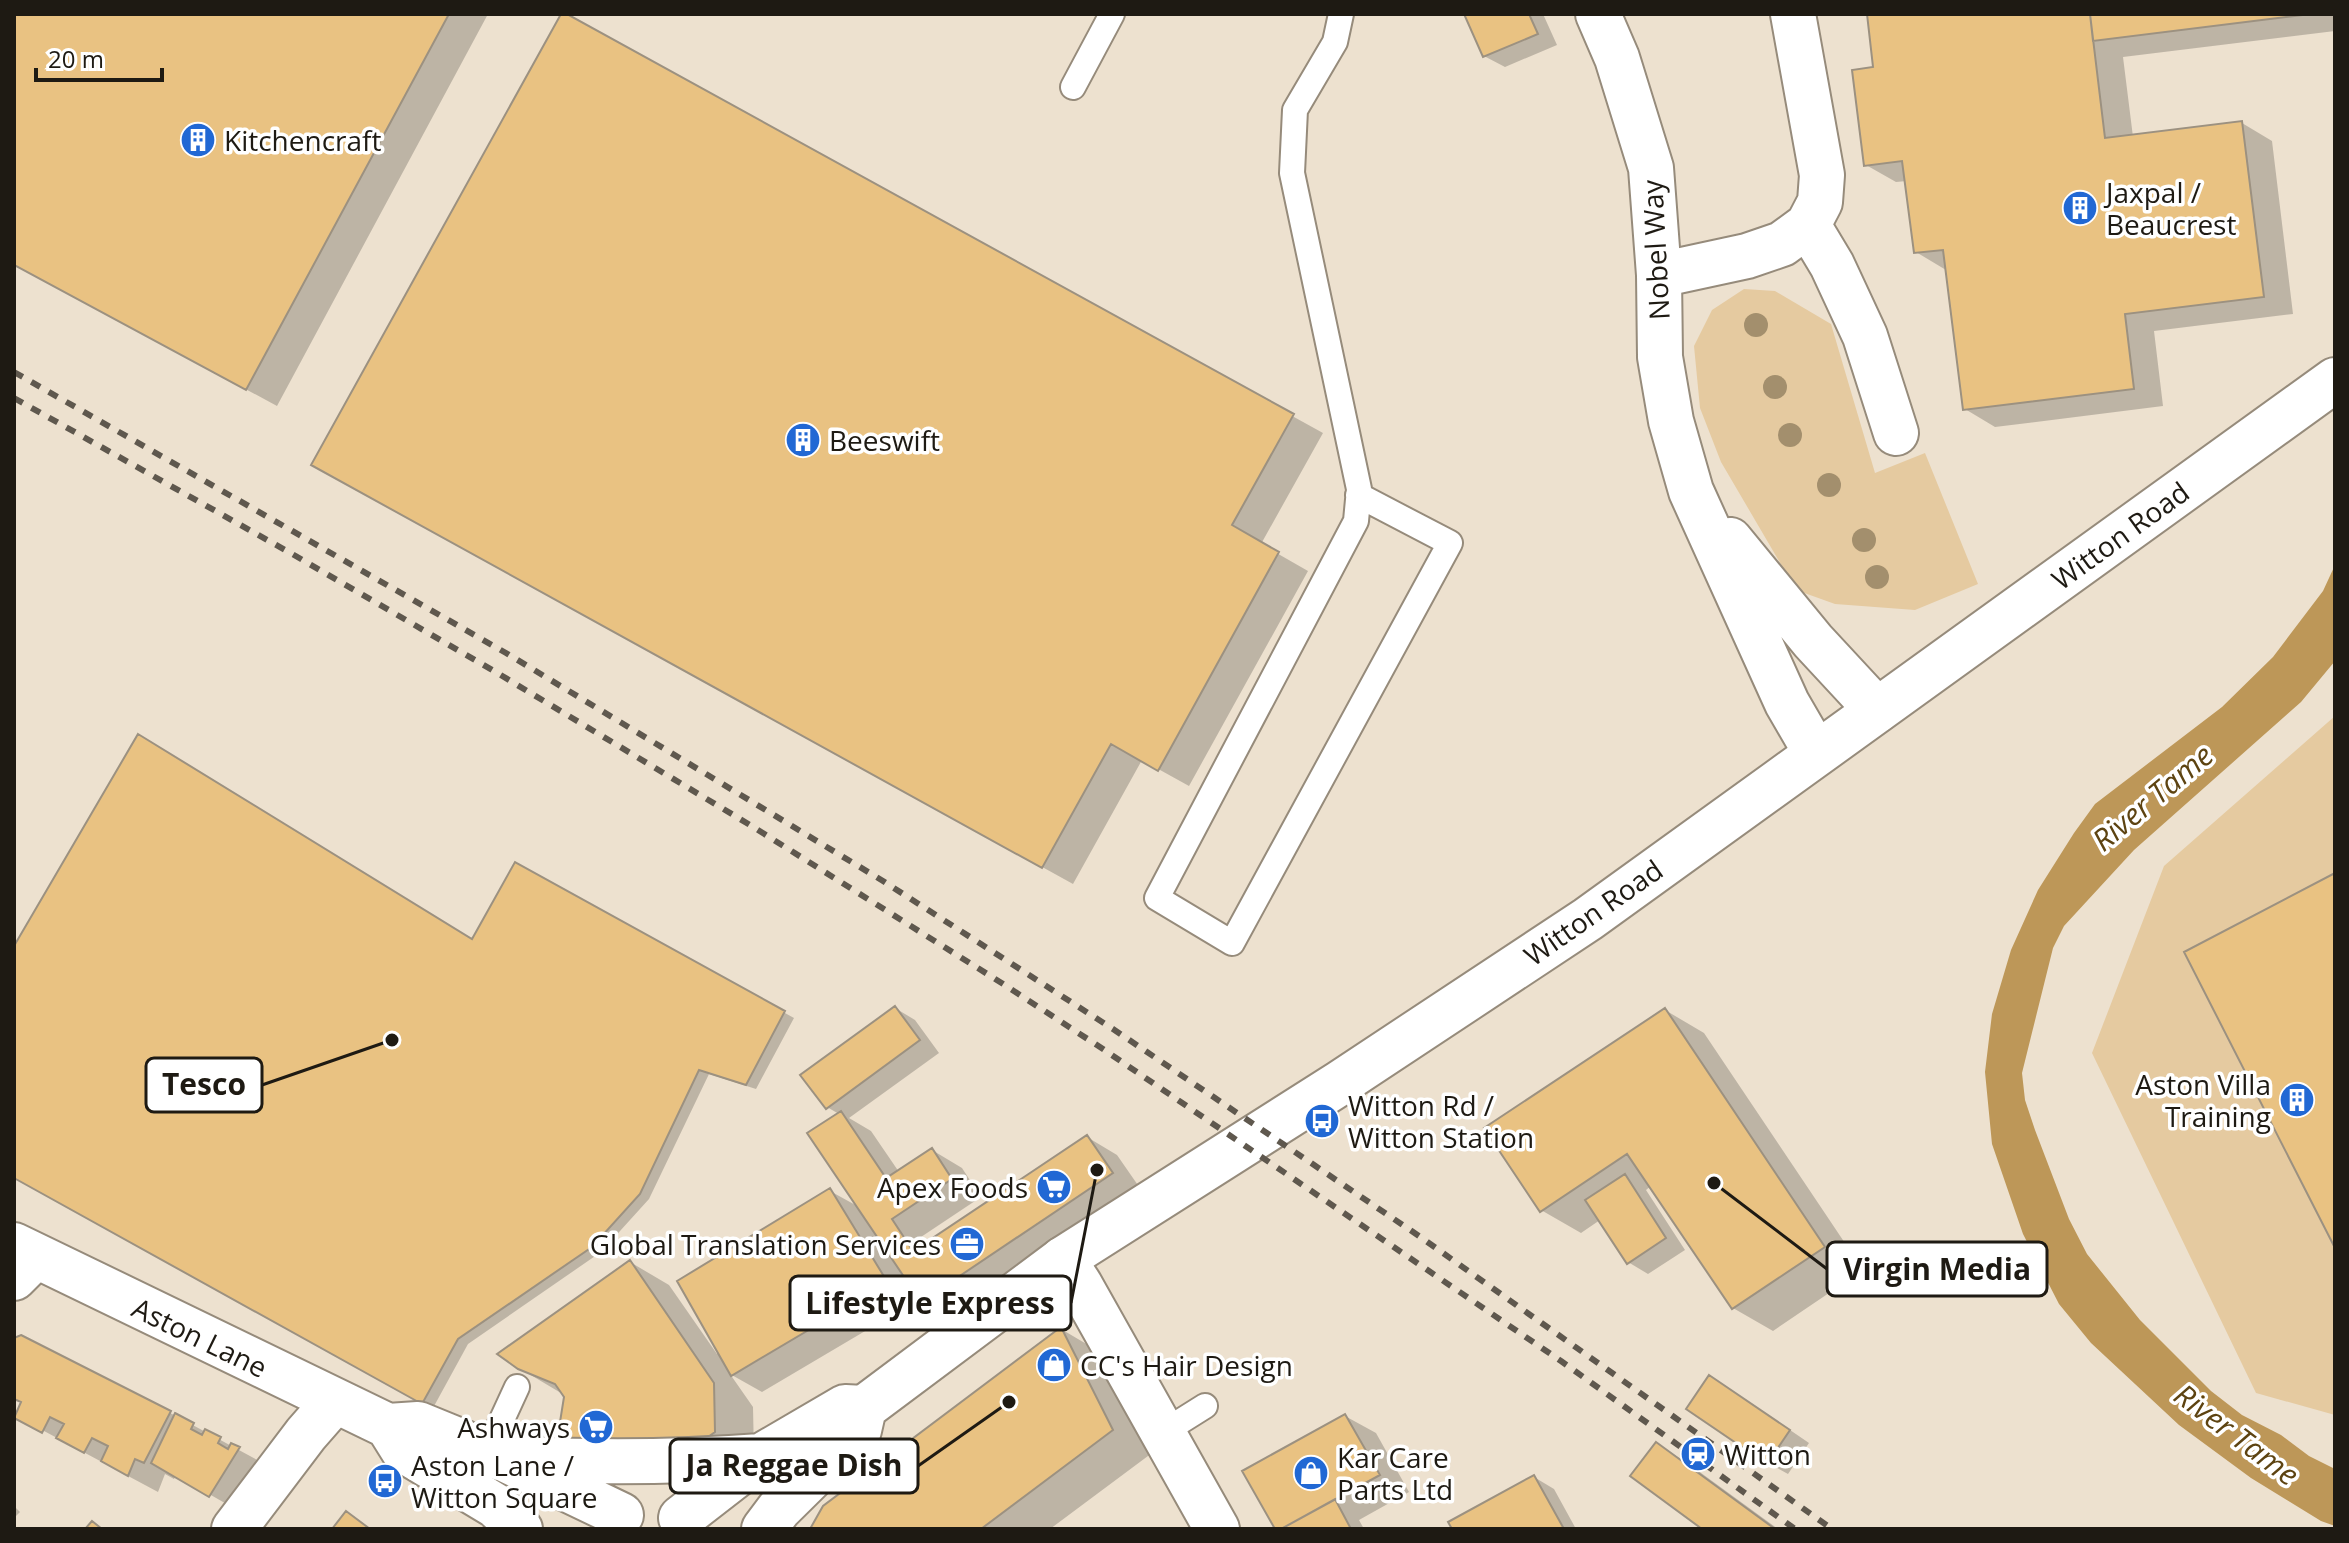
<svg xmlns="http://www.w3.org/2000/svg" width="2349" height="1543" viewBox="0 0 2349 1543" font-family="'Open Sans',sans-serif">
<rect width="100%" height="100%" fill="#ede1cf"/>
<path fill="#e5caa0" d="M1744,289L1775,291L1831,324L1875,473L1925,453L1978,584L1915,610L1835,604L1796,590L1721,462L1700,408L1694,346L1712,310Z
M2335,716V1415L2256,1393L2092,1053L2164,866Z"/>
<path fill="#bd9758" d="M2335,565V661L2301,702L2134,850L2064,926L2053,948L2022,1073L2025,1100L2035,1130L2069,1219L2087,1254L2140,1320L2211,1391L2242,1415L2281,1435L2309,1456L2335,1469V1526L2321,1521L2251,1478L2179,1425L2091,1343L2059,1304L2023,1234L1992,1144L1985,1072L1992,1014L2011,950L2038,890L2074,833L2095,804L2222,707L2273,657L2323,591Z"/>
<path fill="#0003" d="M14,14H488L277,406L14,264Z
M563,14L1323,433L1261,544L1308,571L1189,786L1142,760L1073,884L342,480Z
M1466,14H1543L1557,45L1505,67L1484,56Z
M1869,14H2335V31L2123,57L2133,137L2242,123L2272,141L2293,314L2154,331L2163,406L1995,427L1965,409L1946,270L1916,252L1907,181L1896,182L1866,165L1876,69Z
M515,864L794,1018L756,1089L709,1074L649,1199L601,1252L468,1344L433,1408L14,1176V950L473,942Z
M895,1008L915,1020L939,1053L849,1118L871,1131L899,1172L932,1150L962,1168L981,1197L921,1237L926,1245L1087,1137L1117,1155L1142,1191L953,1318L921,1298L762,1392L730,1374L753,1407L754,1454L566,1396L519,1368L630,1262L669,1285L717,1354L719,1352L830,1191L859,1207L839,1114L827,1107Z
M1665,1010L1704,1033L1863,1270L1773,1331L1733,1308L1651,1186L1646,1190L1685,1250L1648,1274L1628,1262L1600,1220L1581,1233L1541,1210Z
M1061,1329L1100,1352L1152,1453L1050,1529H812Z
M21,1338L176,1416L259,1461L230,1506L176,1475L174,1479L165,1474L158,1492L16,1416L23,1402L14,1397V1340Z
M1730,1389L1809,1443L1788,1474L1768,1463Z
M1345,1416L1376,1433L1409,1492L1359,1520L1364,1529H1277Z
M1656,1444L1686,1462L1778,1529H1706Z
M1534,1477L1554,1489L1576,1529H1455Z
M14,1506L20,1512L14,1518Z"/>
<path fill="#e9c282" stroke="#9c9180" stroke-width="2" d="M14,14H449L246,390L14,265Z
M561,14H567L1294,414L1232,525L1279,552L1158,771L1111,744L1042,868L311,465Z
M1464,14H1529L1538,34L1483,57Z
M1867,14H2090L2105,138L2242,121L2264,297L2125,314L2134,389L1963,410L1943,250L1914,253L1902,161L1864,166L1852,70L1873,67Z
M2090,14H2311L2093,41Z
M138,734L472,939L515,862L785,1011L746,1085L699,1070L640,1194L592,1247L458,1339L422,1404L14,1178V946Z
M2335,873V1248L2184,952Z
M895,1006L920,1040L826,1109L800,1075Z
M1665,1008L1825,1247L1732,1309L1627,1154L1540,1212L1484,1128Z
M841,1111L886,1178L932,1148L952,1179L892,1219L913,1251L1087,1135L1113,1173L921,1302L807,1133Z
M1625,1174L1666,1238L1627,1264L1585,1200Z
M830,1188L888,1283L731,1376L677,1281Z
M630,1260L714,1383L715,1432L691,1449L556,1447L564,1397L555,1384L518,1369L497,1354Z
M1061,1327L1113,1430L981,1529H810L823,1506Z
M21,1335L171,1411L144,1463L135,1459L128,1476L101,1461L108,1446L92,1438L84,1453L56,1438L64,1424L50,1417L42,1433L14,1418L21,1402L14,1399V1338Z
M1709,1375L1790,1430L1767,1464L1686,1409Z
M175,1413L194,1423L191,1429L202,1435L205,1429L221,1437L218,1443L228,1449L231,1443L240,1447L209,1497L151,1463Z
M1345,1414L1380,1475L1281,1529H1275L1242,1471Z
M1656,1442L1775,1529H1702L1630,1476Z
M1534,1475L1564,1529H1452L1448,1522Z
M1335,1499L1351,1529H1281Z
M346,1511L370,1529H332Z
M92,1521L102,1529H85Z"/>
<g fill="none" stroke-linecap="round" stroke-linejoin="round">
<defs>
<path id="service" d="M1341,14L1335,42L1295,110L1292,173L1359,489L1356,521L1157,898L1232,943L1450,543L1358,495
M1073,87L1112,14
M1162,1433L1205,1406
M487,1452L517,1387"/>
<path id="minor" d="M1598,14L1617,58L1651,168L1659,275L1660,357L1671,421L1691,491L1787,703L1816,753
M1808,225L1832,265L1865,336L1896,433
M1659,275L1747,256L1782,244L1808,225L1820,202L1822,175L1793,14
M1730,540L1813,641L1877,710
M1063,1259L1080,1285L1217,1529
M14,1278L35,1257
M234,1529L306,1434L334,1402"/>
<path id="primary" d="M14,1245L388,1426L418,1424L504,1459L621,1515
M388,1426L403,1450L496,1506L520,1529
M523,1459C603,1463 681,1462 761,1456
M681,1518L761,1456L845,1407L864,1408L1063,1259L1340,1083L1588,919L2335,380
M764,1529L779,1509L859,1430L864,1408"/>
</defs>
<use href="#service" stroke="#968b7b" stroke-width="28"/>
<use href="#minor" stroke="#968b7b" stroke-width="48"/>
<use href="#primary" stroke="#968b7b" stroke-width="48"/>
<use href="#service" stroke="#fff" stroke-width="24"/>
<use href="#minor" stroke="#fff" stroke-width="44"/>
<use href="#primary" stroke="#fff" stroke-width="44"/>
<path stroke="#5f584e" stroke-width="6" stroke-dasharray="10 10" stroke-linecap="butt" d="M14,372L506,653L883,881L1113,1029L1419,1236L1832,1529
M14,398L294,555L499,674L750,825L1000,982L1103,1049L1561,1361L1795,1529"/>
</g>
<g fill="#a38f6d">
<circle cx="1756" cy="325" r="12"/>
<circle cx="1775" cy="387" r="12"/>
<circle cx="1790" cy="435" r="12"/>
<circle cx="1829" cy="485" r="12"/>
<circle cx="1864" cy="540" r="12"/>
<circle cx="1877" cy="577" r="12"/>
</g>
<defs>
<symbol id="building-disc" viewBox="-11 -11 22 22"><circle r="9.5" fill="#2168d4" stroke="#fff"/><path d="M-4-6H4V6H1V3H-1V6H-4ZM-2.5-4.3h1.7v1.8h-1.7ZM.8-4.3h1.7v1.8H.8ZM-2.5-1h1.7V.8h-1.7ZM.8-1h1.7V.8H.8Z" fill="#fff"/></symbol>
<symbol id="bus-disc" viewBox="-11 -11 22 22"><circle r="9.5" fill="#2168d4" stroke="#fff"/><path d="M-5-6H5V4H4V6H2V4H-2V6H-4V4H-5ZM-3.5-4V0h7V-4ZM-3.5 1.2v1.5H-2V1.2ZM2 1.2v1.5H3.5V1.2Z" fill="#fff"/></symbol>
<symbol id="supermarket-disc" viewBox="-11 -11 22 22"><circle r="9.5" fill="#2168d4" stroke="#fff"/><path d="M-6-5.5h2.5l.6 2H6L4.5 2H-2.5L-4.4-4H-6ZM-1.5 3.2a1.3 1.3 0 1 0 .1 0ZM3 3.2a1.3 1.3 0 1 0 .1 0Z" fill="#fff"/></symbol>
<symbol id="office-disc" viewBox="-11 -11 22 22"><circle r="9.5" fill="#2168d4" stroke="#fff"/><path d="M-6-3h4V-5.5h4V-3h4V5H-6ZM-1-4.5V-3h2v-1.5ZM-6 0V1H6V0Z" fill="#fff"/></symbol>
<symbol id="shop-disc" viewBox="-11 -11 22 22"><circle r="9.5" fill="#2168d4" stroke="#fff"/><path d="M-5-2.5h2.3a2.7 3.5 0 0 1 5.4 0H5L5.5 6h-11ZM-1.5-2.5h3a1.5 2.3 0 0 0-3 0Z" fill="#fff"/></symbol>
<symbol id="station-disc" viewBox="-11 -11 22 22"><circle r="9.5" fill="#2168d4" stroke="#fff"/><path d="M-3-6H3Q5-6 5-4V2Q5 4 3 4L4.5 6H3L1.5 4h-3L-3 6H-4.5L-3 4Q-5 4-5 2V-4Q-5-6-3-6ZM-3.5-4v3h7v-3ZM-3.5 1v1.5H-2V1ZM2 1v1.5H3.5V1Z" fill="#fff"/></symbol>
</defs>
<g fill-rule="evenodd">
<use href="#building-disc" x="178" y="120" width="40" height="40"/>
<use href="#building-disc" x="2060" y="188" width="40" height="40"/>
<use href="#building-disc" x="783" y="420" width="40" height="40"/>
<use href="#building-disc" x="2277" y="1080" width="40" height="40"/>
<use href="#bus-disc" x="1302" y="1101" width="40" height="40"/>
<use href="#supermarket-disc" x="1034" y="1167" width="40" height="40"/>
<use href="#office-disc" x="947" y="1224" width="40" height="40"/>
<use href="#shop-disc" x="1034" y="1345" width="40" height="40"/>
<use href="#supermarket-disc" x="576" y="1407" width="40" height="40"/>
<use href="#station-disc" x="1678" y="1434" width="40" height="40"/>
<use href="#shop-disc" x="1291" y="1453" width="40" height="40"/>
<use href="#bus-disc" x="365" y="1461" width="40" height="40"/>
</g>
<g text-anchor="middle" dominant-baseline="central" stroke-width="7" stroke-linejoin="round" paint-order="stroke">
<g font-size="28" fill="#1e1a13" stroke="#fff" text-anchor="start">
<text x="224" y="140">Kitchencraft</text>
<text x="2106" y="192">Jaxpal /<tspan x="2106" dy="32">Beaucrest</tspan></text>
<text x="829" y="440">Beeswift</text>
<text x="2271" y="1084" text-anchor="end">Aston Villa<tspan x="2271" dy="32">Training</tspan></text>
<text x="1348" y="1105">Witton Rd /<tspan x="1348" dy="32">Witton Station</tspan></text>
<text x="1028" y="1187" text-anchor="end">Apex Foods</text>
<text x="941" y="1244" text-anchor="end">Global Translation Services</text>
<text x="1080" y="1365">CC's Hair Design</text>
<text x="570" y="1427" text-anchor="end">Ashways</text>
<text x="1724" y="1454">Witton</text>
<text x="1337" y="1457">Kar Care<tspan x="1337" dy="32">Parts Ltd</tspan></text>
<text x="411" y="1465">Aston Lane /<tspan x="411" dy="32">Witton Square</tspan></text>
</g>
<g font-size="28" fill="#1e1a13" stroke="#fff">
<text transform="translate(1655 250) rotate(-93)">Nobel Way</text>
<text transform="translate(2120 535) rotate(-36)">Witton Road</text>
<text transform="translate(1593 912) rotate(-35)">Witton Road</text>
<text transform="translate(200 1337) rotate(26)">Aston Lane</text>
</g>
<g font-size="30" font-style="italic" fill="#5d4311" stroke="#fff">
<text transform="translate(2152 797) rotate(-40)">River Tame</text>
<text transform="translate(2237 1434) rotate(37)">River Tame</text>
</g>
</g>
<path fill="none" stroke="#1e1a13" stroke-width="3" d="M392 1040L262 1085M1714 1183L1827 1269M1097 1170L1071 1303M1009 1402L918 1466"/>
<g fill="#1e1a13" stroke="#fff" stroke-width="3">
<circle cx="392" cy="1040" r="8"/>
<circle cx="1714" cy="1183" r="8"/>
<circle cx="1097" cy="1170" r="8"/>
<circle cx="1009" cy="1402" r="8"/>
</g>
<g fill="#fff" stroke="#1e1a13" stroke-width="3">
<rect x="146" y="1058" width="116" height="54" rx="8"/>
<rect x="1827" y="1242" width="220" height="54" rx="8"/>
<rect x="790" y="1276" width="281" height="54" rx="8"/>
<rect x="670" y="1439" width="248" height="54" rx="8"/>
</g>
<g font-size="30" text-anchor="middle" font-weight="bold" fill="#1e1a13">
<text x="204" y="1095">Tesco</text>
<text x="1937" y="1280">Virgin Media</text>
<text x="930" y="1314">Lifestyle Express</text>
<text x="794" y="1476">Ja Reggae Dish</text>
</g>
<rect width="2349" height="1543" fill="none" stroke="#1e1a13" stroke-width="32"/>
<path d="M36 68v12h126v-12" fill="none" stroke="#1e1a13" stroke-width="4"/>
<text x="48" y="68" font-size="24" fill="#1e1a13" stroke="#ffffff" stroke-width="6" paint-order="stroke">20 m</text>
</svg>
